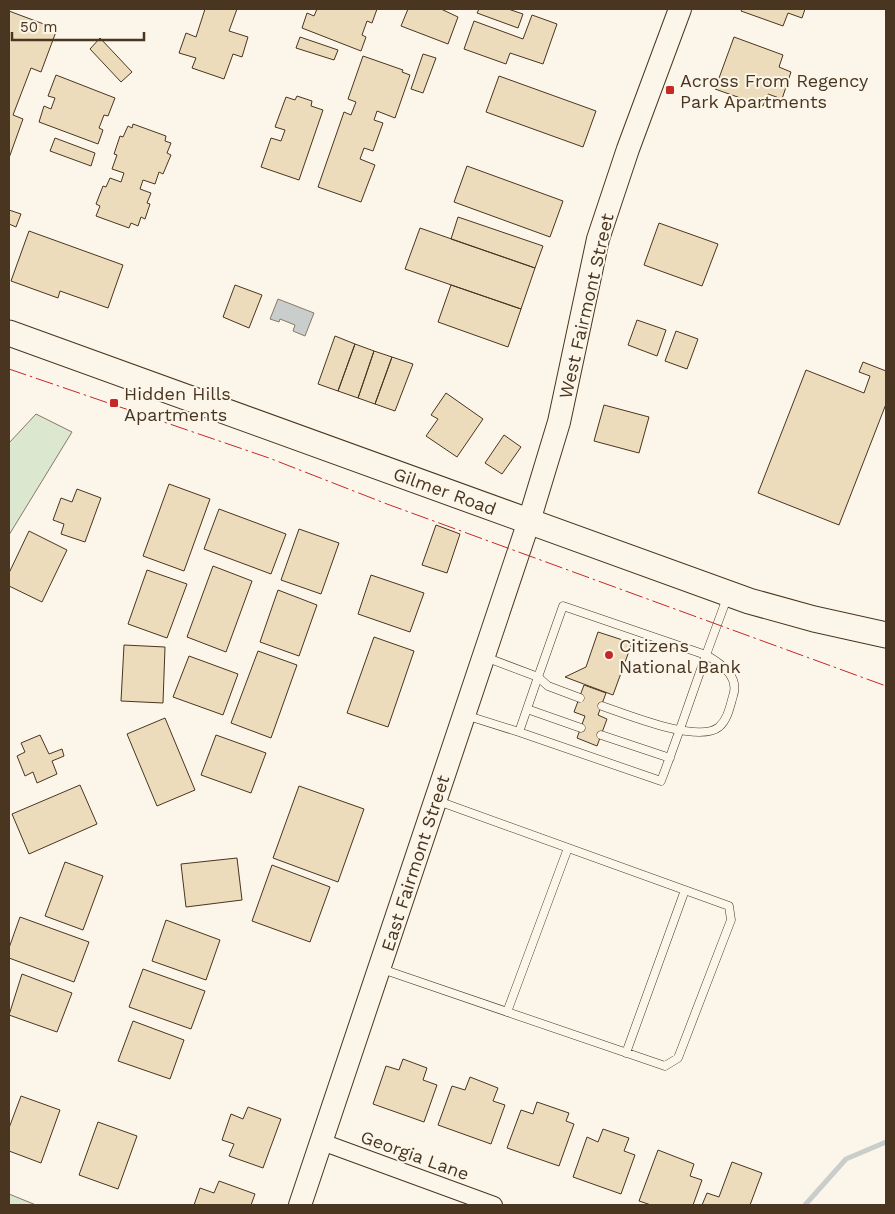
<svg xmlns="http://www.w3.org/2000/svg" width="895" height="1214" viewBox="0 0 895 1214" font-family="'Work Sans',sans-serif">
<rect width="100%" height="100%" fill="#fbf6e9"/>
<path fill="#dce7d0" stroke="#887966" d="M36,414L72,432L9,535V443Z
M9,1194L36,1205H9Z"/>
<path fill="#c9cecd" stroke="#887966" d="M278,299L314,313L305,336L293,331L295,325L280,319L279,322L270,319Z"/>
<g fill="none" stroke-linecap="round" stroke-linejoin="round">
<path stroke="#c9cecd" stroke-width="5" d="M805,1205L846,1159L886,1142"/>
</g>
<path fill="#ecdcbc" stroke="#4a3520" d="M205,9H237L229,31L248,37L242,57L233,54L224,79L192,68L196,58L179,53L186,33L196,37Z
M317,9H377L372,23L367,21L362,35L366,37L361,51L302,28L307,13L314,16Z
M408,9H441L458,17L448,44L401,26Z
M479,9H508L523,14L518,28L477,13Z
M742,9H805L802,18L788,13L783,26L741,11Z
M9,11L57,29L41,72L31,68L13,115L23,119L9,158Z
M532,15L557,24L543,64L510,53L506,64L464,49L474,21L523,39Z
M300,37L338,50L334,60L296,48Z
M734,37L783,55L779,67L791,72L782,99L768,94L763,106L715,89Z
M100,38L132,72L121,82L90,49Z
M423,54L436,58L423,93L411,89Z
M363,56L403,70L402,72L410,75L395,118L377,111L374,120L383,123L373,151L364,148L360,159L375,165L361,202L318,187L344,112L351,115L356,102L348,99Z
M56,75L115,98L108,116L104,115L99,128L103,130L98,144L39,122L44,106L51,109L55,98L48,96Z
M499,76L596,111L583,147L486,112Z
M297,96L312,101L311,106L323,110L299,180L261,167L271,138L281,141L285,130L275,127L286,97L295,100Z
M133,124L166,136L165,141L171,143L167,153L171,155L163,174L159,172L155,184L143,180L140,189L151,193L147,203L150,204L145,219L141,217L138,226L131,223L129,228L96,216L100,206L96,204L103,186L106,187L110,178L121,182L124,173L112,169L117,155L114,154L120,136L123,137L128,126L132,128Z
M55,138L95,153L91,166L50,151Z
M467,166L563,201L550,237L454,202Z
M9,210L21,214L16,227L9,224Z
M458,217L543,246L535,268L451,239Z
M659,223L718,244L702,286L644,265Z
M420,228L535,268L521,309L405,269Z
M29,231L123,265L108,308L60,291L58,298L11,281Z
M235,285L262,295L249,328L223,317Z
M451,285L521,309L508,347L438,322Z
M637,320L666,330L657,356L628,345Z
M676,331L698,339L687,369L665,361Z
M335,336L355,344L338,391L318,384Z
M355,344L374,351L358,398L338,391Z
M374,351L392,357L375,404L358,398Z
M392,357L413,364L395,411L375,404Z
M863,362L886,371V404L839,525L758,493L806,370L864,393L870,376L859,372Z
M446,393L483,419L457,457L426,436L438,419L431,415Z
M604,405L649,417L639,453L594,441Z
M504,435L521,447L502,474L485,463Z
M169,484L210,499L184,571L143,556Z
M77,489L101,498L85,542L61,534L64,524L53,520L61,498L72,502Z
M219,509L286,534L271,574L204,549Z
M436,525L460,534L447,573L422,565Z
M299,529L339,543L321,594L281,580Z
M29,531L67,550L42,602L9,586V573Z
M213,566L252,581L226,652L187,637Z
M147,570L187,584L167,638L128,624Z
M371,575L424,593L410,632L358,614Z
M278,590L317,605L299,656L260,642Z
M598,632L632,643L613,695L565,677L586,667Z
M374,637L414,651L388,727L347,713Z
M124,645L165,647L163,703L121,701Z
M258,651L297,665L271,738L231,723Z
M189,656L238,674L223,715L173,697Z
M584,685L606,693L598,715L607,719L597,746L577,738L585,716L574,712Z
M165,718L195,790L157,806L127,734Z
M40,735L49,754L62,749L64,756L52,761L57,774L37,783L33,772L25,776L17,756L25,752L21,743Z
M216,735L266,753L251,793L201,775Z
M80,785L97,824L29,854L12,814Z
M299,786L364,809L338,882L273,858Z
M237,858L242,900L186,907L181,864Z
M65,862L103,876L83,930L45,916Z
M272,865L330,887L310,942L252,921Z
M20,917L89,942L74,982L9,958V948Z
M166,920L220,940L206,980L152,961Z
M143,969L205,991L191,1029L129,1007Z
M22,974L72,993L57,1032L9,1015Z
M133,1021L184,1040L170,1079L118,1061Z
M403,1059L427,1068L423,1080L437,1085L424,1122L373,1104L386,1066L399,1070Z
M470,1077L498,1088L493,1101L505,1105L491,1144L438,1125L452,1086L465,1090Z
M21,1096L60,1110L41,1163L9,1151V1128Z
M537,1102L569,1113L566,1121L574,1124L559,1166L507,1148L521,1110L533,1114Z
M248,1107L281,1119L263,1168L229,1156L234,1144L222,1140L231,1114L243,1119Z
M98,1122L137,1136L118,1189L79,1175Z
M603,1129L629,1138L624,1151L635,1155L621,1194L573,1177L587,1137L598,1142Z
M658,1150L694,1164L690,1176L702,1180L693,1205H651L639,1201Z
M732,1162L762,1173L750,1205H702L707,1193L719,1197Z
M219,1181L255,1194L251,1205H194L200,1188L214,1193Z"/>
<g fill="none" stroke-linecap="round" stroke-linejoin="round">
<defs>
<path id="lane" d="M580,698L548,686L538,677L563,606L706,655L728,595
M527,709L581,728
M465,715L519,732L538,677L485,657
M519,732L661,781C677,739 691,697 706,655C720,663 740,676 733,696C730,706 728,719 719,727C698,744 626,714 602,706
M601,735L670,758
M382,969L665,1066L678,1058L731,920L729,906L438,801
M507,1012L568,848
M626,1053L685,890"/>
<path id="street" d="M322,1142L494,1205"/>
<path id="secondary" d="M300,1205L529,521L559,422L598,239L628,149L680,9"/>
<path id="primary" d="M9,333L749,601L814,619L886,635"/>
</defs>
<use href="#lane" stroke="#4a3520" stroke-width="9"/>
<use href="#street" stroke="#4a3520" stroke-width="18"/>
<use href="#secondary" stroke="#4a3520" stroke-width="24"/>
<use href="#primary" stroke="#4a3520" stroke-width="27"/>
<use href="#lane" stroke="#fbf6e9" stroke-width="8"/>
<use href="#street" stroke="#fbf6e9" stroke-width="16"/>
<use href="#secondary" stroke="#fbf6e9" stroke-width="22"/>
<use href="#primary" stroke="#fbf6e9" stroke-width="25"/>
<path stroke="#c62828" stroke-width="1" stroke-dasharray="18 4 2.5 4" stroke-linecap="butt" d="M9,369L269,458L387,504L886,686"/>
</g>
<g fill="#c62828" stroke="#fbf6e9" stroke-width="2">
<rect x="665" y="85" width="10" height="10" rx="2.5"/>
<rect x="109" y="398" width="10" height="10" rx="2.5"/>
<circle cx="609" cy="655" r="5"/>
</g>
<g text-anchor="middle" dominant-baseline="central" stroke-width="4" stroke-linejoin="round" paint-order="stroke">
<g font-size="18" fill="#4a3520" stroke="#fbf6e9" text-anchor="start">
<text x="680" y="80">Across From Regency<tspan x="680" dy="21">Park Apartments</tspan></text>
<text x="124" y="393">Hidden Hills<tspan x="124" dy="21">Apartments</tspan></text>
<text x="619" y="645">Citizens<tspan x="619" dy="21">National Bank</tspan></text>
</g>
<g font-size="18" fill="#4a3520" stroke="#fbf6e9">
<text transform="translate(586 306) rotate(-77)">West Fairmont Street</text>
<text transform="translate(445 491) rotate(20)">Gilmer Road</text>
<text transform="translate(415 863) rotate(-72)">East Fairmont Street</text>
<text transform="translate(415 1155) rotate(20)">Georgia Lane</text>
</g>
</g>
<rect width="895" height="1214" fill="none" stroke="#4a3520" stroke-width="20"/>
<path d="M12 32v8h132v-8" fill="none" stroke="#4a3520" stroke-width="2.5"/>
<text x="20" y="32" font-size="15" fill="#4a3520" stroke="#fbf6e9" stroke-width="4" paint-order="stroke">50 m</text>
</svg>
